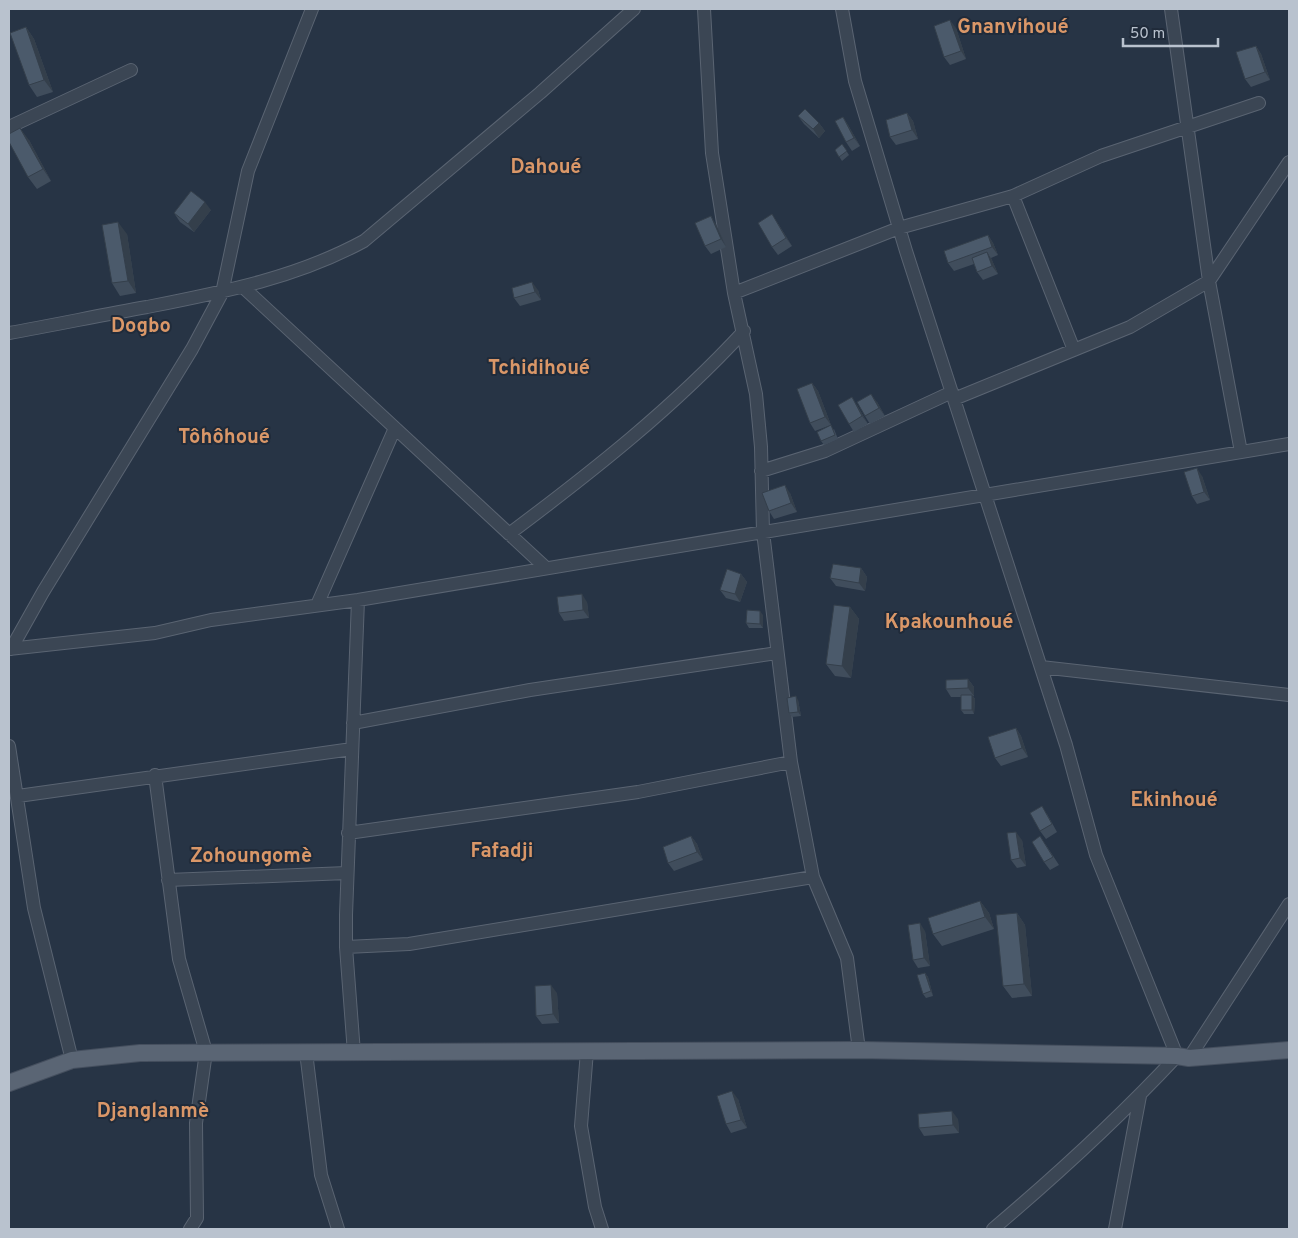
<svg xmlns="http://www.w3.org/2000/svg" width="1298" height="1238" viewBox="0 0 1298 1238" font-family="Overpass,sans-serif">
<rect width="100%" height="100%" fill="#273445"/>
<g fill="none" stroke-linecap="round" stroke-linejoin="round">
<defs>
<path id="minor" d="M704,9L712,153L734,293L756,394L761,447L763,532L791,762L813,877L847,958L859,1050
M842,9L855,81L906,251L1066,745L1096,855L1177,1056C1119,1118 1058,1174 993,1229
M1171,9L1209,281L1241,452
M9,127L131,70
M1013,196L1074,350
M243,287L546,568
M734,293L899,228L1013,196L1101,156L1259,103
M9,333C55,325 101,315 147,307C223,292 296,278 364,241L540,93L634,9
M954,399L1130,327L1209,281L1289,162
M761,471L825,451L952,392
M509,534C593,471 673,408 744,331
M317,605L395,428
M9,649L155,633L211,620L358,600L1289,444
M11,649L43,592L192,349L222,293L248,171L312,9
M1041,667L1289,695
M353,723L530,690L777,653
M9,746L34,908L72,1060
M155,775L179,959L206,1052L196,1123L197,1218L190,1229
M18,796L352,749
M348,833L638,792L791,762
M168,880L347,873
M346,947L409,944L813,877
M587,1051L581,1126L595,1207L602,1229
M306,1052L321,1175L338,1229
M354,1053L346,947V915L358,600
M1189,1058L1289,904
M1115,1229L1140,1096"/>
<path id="major" d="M9,1083L72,1060L140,1053L859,1050L1177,1056L1189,1058L1289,1050"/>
</defs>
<use href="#minor" stroke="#5a6472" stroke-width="14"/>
<use href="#major" stroke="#454f5e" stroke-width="18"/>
<use href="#minor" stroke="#3b4654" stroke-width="12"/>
<use href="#major" stroke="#5a6574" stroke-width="16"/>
</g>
<path fill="#404d5c" d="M26,27L34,39L53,92L37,97L29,85Z
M956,28L966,59L950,65L944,57Z
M1256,46L1261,54L1270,80L1251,87L1245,79Z
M907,113L913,121L918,139L896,145L890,137Z
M798,116L819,123L825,131L819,138L804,124Z
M843,117L848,125L860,146L852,151L846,142Z
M29,140L51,181L37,189L28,177Z
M842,144L849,155L842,161L835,150Z
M211,210L194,232L180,222L174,213Z
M777,222L792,246L778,255L772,247Z
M716,224L726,247L711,254L705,246Z
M127,234L136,293L120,296L112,283Z
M988,235L993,243L998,255L991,258L998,274L983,280L977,272L974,264L954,271L948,263Z
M538,290L541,300L520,306L514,298Z
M812,383L818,391L831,425L815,431L810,423Z
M877,402L885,416L870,424L865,416Z
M857,405L868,424L854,432L849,424Z
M834,429L838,439L824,445L821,441Z
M1202,476L1210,500L1197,504L1192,496Z
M790,493L797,512L774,519L769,511Z
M861,568L867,577L865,591L836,586L830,578Z
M741,574L747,582L740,602L726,598L720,590Z
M587,602L589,618L564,621L559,613Z
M850,607L859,619L851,678L835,676L826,664Z
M763,615V628H749L746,623Z
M968,679L974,687V696H973L975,699L974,714H964L961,710V697H951L946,689Z
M798,700L801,716L792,717L789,713Z
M1016,728L1021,736L1028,757L1001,766L995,758Z
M1047,814L1057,832L1046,839L1040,831Z
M691,836L697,844L703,860L674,871L668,863Z
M1022,840L1026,866L1017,868L1011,860Z
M1046,845L1059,865L1050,870L1044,862Z
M980,901L989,913L994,929L942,946L933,934Z
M1017,913L1025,925L1032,996L1012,998L1003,986Z
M925,931L930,966L918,968L913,960Z
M925,973L928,977L933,996L926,998L923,994Z
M557,993L559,1023L542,1024L536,1016Z
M738,1099L747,1128L731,1133L726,1124Z
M958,1119L959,1133L924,1136L919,1128Z"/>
<path fill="#343f4b" d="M950,20L956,28L966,59L961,51Z
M26,27L34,39L53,92L44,80Z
M1256,46L1261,54L1270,80L1265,72Z
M907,113L913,121L918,139L912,130Z
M843,117L848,125L860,146L854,138Z
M819,123L825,131L819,138L813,129Z
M20,128L29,140L51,181L43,169Z
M205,202L211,210L194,232L188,224Z
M772,214L792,246L786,238Z
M711,216L716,224L726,247L721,239Z
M118,222L127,234L136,293L128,281Z
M988,235L993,243L998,255L992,247Z
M987,252L992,260L998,274L992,266Z
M532,282L538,290L541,300L535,292Z
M812,383L818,391L831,425L825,417Z
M871,394L877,402L885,416L879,408Z
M852,397L857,405L868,424L862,416Z
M1197,468L1202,476L1210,500L1204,492Z
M785,485L790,493L797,512L791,503Z
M861,568L867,577L865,591L859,583Z
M741,574L747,582L740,602L735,594Z
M582,594L587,602L589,618L583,610Z
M850,607L859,619L851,678L842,666Z
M760,611L763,615V628L760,624Z
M968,679L974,687V696L968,688Z
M972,695L975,699L974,714L972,710Z
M796,696L798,700L801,716L798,712Z
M1016,728L1021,736L1028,757L1022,748Z
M1016,832L1022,840L1026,866L1020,858Z
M691,836L697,844L703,860L697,852Z
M980,901L989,913L994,929L985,917Z
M1017,913L1025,925L1032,996L1024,984Z
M920,923L925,931L930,966L924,958Z
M925,973L928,977L933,996L931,991Z
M551,985L557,993L559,1023L553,1014Z
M732,1091L738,1099L747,1128L741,1120Z
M952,1111L958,1119L959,1133L953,1125Z"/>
<path fill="#4b5a6b" stroke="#343f4b" d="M950,20L961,51L944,57L934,26Z
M26,27L44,80L29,85L10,33Z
M1256,46L1265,72L1245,79L1236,52Z
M805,109L819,123L813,129L798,116Z
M907,113L912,130L890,137L886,120Z
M843,117L854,138L846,142L835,121Z
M20,128L43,169L28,177L9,142V134Z
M842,144L847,151L839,157L835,150Z
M191,191L205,202L188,224L174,213Z
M772,214L786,238L772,247L758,223Z
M711,216L721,239L705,246L695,223Z
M118,222L128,281L112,283L102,225Z
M988,235L992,247L948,263L944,251Z
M987,252L992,266L977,272L972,258Z
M532,282L535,292L514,298L512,288Z
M812,383L825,417L810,423L797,389Z
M871,394L879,408L865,416L857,402Z
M852,397L862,416L849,424L838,405Z
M831,425L835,435L821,441L817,432Z
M1197,468L1204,492L1192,496L1184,472Z
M785,485L791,503L769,511L762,493Z
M833,564L861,568L859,583L830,578Z
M727,569L741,574L735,594L720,590Z
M582,594L583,610L559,613L557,597Z
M834,605L850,607L842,666L826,664Z
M747,610L760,611V624L746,623Z
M968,679V688L946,689V680Z
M961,695H972V710H961Z
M796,696L798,712L789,713L787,698Z
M1016,728L1022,748L995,758L988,737Z
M1042,806L1052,824L1040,831L1030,813Z
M1016,832L1020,858L1011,860L1007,833Z
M691,836L697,852L668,863L663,847Z
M1040,836L1053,857L1044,862L1032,842Z
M980,901L985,917L933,934L928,918Z
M1017,913L1024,984L1003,986L996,915Z
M920,923L924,958L913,960L908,925Z
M925,973L931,991L923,994L917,975Z
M551,985L553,1014L536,1016L535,986Z
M732,1091L741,1120L726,1124L717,1096Z
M952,1111L953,1125L919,1128L918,1114Z"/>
<g text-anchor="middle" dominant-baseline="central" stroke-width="4" stroke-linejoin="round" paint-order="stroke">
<g font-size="20" font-weight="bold" fill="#da9768" stroke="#202b3a">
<text x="1013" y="28">Gnanvihoué</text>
<text x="546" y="168">Dahoué</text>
<text x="141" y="327">Dogbo</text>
<text x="539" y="369">Tchidihoué</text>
<text x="224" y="438">Tôhôhoué</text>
<text x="949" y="623">Kpakounhoué</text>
<text x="1174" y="801">Ekinhoué</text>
<text x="502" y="852">Fafadji</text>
<text x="251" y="857">Zohoungomè</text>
<text x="153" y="1112">Djanglanmè</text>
</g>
</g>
<rect width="1298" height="1238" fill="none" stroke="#b9c2ce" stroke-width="20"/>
<path d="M1123 38v8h95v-8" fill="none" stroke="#b9c2ce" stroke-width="2.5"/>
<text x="1130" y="38" font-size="15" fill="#b9c2ce" stroke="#202b3a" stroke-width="4" paint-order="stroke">50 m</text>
</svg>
